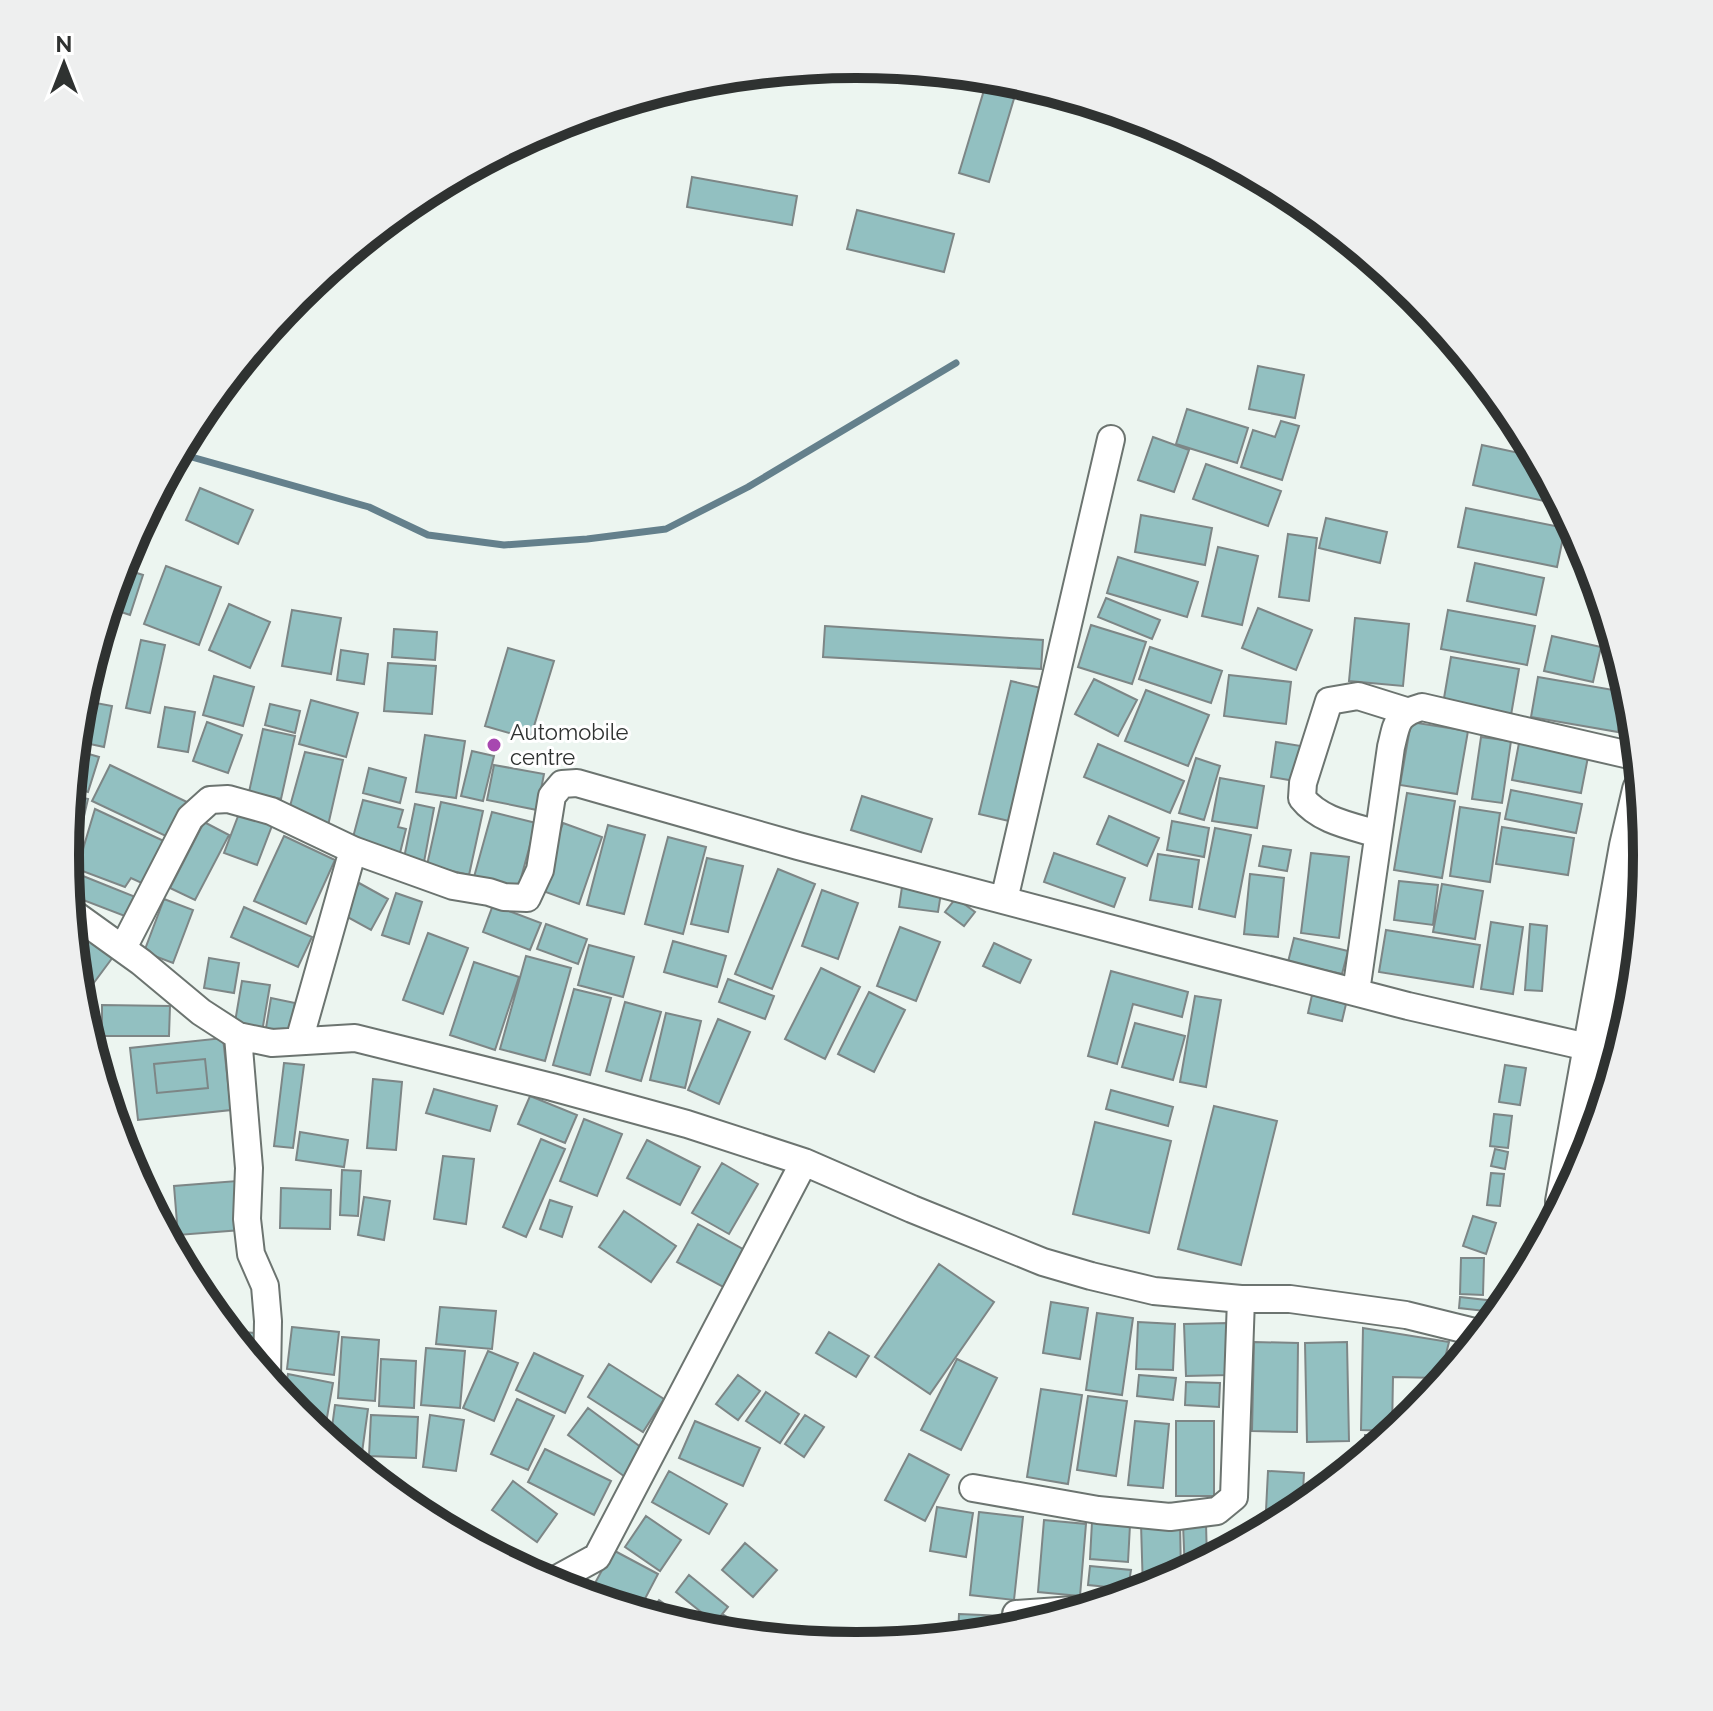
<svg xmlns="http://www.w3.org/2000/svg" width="1713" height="1711" viewBox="0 0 1713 1711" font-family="Raleway,sans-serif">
<rect width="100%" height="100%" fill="#ecf5f0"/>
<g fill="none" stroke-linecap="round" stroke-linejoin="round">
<path stroke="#64808c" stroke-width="7" d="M180,450L188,456L369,507L428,535L504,545L587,539L666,529L748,487L956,363"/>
</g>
<path fill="#92c0c1" stroke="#7d8686" stroke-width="2" fill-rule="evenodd" d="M988,77L1019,82L989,182L959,173Z
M692,177L797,196L792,225L687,207Z
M857,210L954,234L944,272L847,249Z
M1258,366L1304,375L1295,418L1249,409Z
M1187,409L1248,428L1237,463L1176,444Z
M1281,421L1299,426L1282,480L1241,467L1253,430L1275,437Z
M1153,437L1189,450L1174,492L1138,480Z
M1482,445L1537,457L1562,505L1473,485Z
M1206,464L1281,491L1268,526L1193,499Z
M169,470L181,476L165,509L152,502Z
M200,488L253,510L238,544L186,520Z
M1466,508L1565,528L1557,567L1458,547Z
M1141,515L1212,528L1205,565L1135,552Z
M1326,518L1387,532L1380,563L1319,548Z
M139,526L151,531L139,564L123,559Z
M1288,534L1317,538L1309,601L1279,597Z
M1218,547L1258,556L1242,625L1202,616Z
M1118,557L1198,582L1187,617L1107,593Z
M1475,563L1544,578L1536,615L1467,601Z
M166,566L221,587L199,645L144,624Z
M121,568L143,575L130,615L109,608Z
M1106,598L1160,620L1152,639L1098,617Z
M229,604L270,622L250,668L209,650Z
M1258,608L1312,630L1296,670L1242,648Z
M292,610L341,618L331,674L282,666Z
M1448,610L1535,626L1527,665L1441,649Z
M1355,618L1409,624L1403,686L1349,681Z
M1091,625L1146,642L1132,684L1078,667Z
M825,626L1043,640L1041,669L823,657Z
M394,629L437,632L435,660L392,657Z
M1552,636L1601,647L1593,682L1544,671Z
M141,640L165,645L150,713L126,708Z
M1150,647L1222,671L1211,703L1139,679Z
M508,648L554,661L530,739L485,726Z
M341,650L368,654L364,684L337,680Z
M1451,657L1519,669L1511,715L1443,704Z
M388,663L436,666L432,714L384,711Z
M1229,675L1291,682L1286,724L1224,716Z
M214,676L254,687L243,726L203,715Z
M1538,677L1625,692L1618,732L1531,717Z
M1094,679L1137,700L1118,736L1075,714Z
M1011,681L1041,688L1009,821L979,814Z
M1146,690L1209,715L1188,766L1125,741Z
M80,700L112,706L104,747L76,741Z
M311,700L358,713L346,757L299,744Z
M270,704L300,711L295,733L265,725Z
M165,707L195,712L188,752L158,747Z
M207,722L242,735L228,773L193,761Z
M1411,722L1468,731L1457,794L1400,785Z
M263,729L295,736L281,799L249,792Z
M425,735L465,741L456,798L416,792Z
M1481,737L1511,741L1502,803L1472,799Z
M1276,742L1301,746L1295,781L1271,777Z
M1519,743L1588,757L1581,793L1512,780Z
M1098,744L1184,781L1170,813L1084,777Z
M75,750L99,757L88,792L72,787Z
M472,751L494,756L483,801L461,796Z
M305,752L343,760L327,830L287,817Z
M1196,758L1220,766L1204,820L1179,813Z
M110,765L187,802L170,838L92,801Z
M494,765L544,774L537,810L487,800Z
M369,768L406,778L400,803L363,793Z
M1220,778L1264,786L1257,828L1212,821Z
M1511,790L1582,804L1576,833L1505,819Z
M1407,793L1455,801L1442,878L1394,870Z
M71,795L88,799L72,867L66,866L65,855Z
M862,796L932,819L921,852L851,830Z
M363,800L403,810L398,827L406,829L400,853L352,841Z
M441,802L483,811L469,875L427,865Z
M415,804L434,808L424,862L404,858Z
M1460,807L1500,813L1490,882L1450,876Z
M95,809L166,842L146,885L131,878L125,887L77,869Z
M240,811L273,823L257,865L224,853Z
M492,812L536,823L518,889L474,877Z
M1109,816L1159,838L1147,866L1097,844Z
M1172,821L1209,828L1204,857L1167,850Z
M204,822L229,835L195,900L170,888Z
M563,823L602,837L579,904L540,890Z
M608,825L645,835L624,914L587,905Z
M1502,827L1574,838L1568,875L1496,864Z
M1215,828L1251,835L1235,917L1199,909Z
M284,836L335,860L306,924L254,901Z
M668,837L706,847L683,934L645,924Z
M1263,846L1291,850L1287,871L1259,866Z
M1054,853L1125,878L1114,907L1044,882Z
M1311,853L1349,857L1339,938L1301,933Z
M1158,854L1199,860L1192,907L1150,900Z
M707,858L743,866L728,932L691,924Z
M778,869L815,884L772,989L735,974Z
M78,874L138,898L130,918L70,895Z
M1250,874L1284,878L1278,937L1244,934Z
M1399,881L1438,885L1433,925L1394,920Z
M359,883L388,899L371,930L342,914Z
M1442,884L1483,891L1475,939L1433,932Z
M902,887L941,893L938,912L899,907Z
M822,890L858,903L838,959L802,946Z
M396,893L422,902L409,944L382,935Z
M956,898L975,912L964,926L945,912Z
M164,899L193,910L173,963L144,952Z
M493,905L541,923L530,950L483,932Z
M244,907L312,937L298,967L231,937Z
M1491,922L1523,927L1513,994L1481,989Z
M546,924L587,939L578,964L537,949Z
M1530,924L1547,926L1542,991L1525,990Z
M900,927L940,942L916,1001L877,986Z
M72,928L113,957L90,988L77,979Z
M1386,930L1480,945L1473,987L1379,972Z
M428,933L468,948L443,1014L403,1000Z
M1294,938L1348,951L1342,974L1288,962Z
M673,941L726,956L717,987L664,972Z
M994,943L1031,960L1020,983L983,966Z
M589,945L634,957L623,997L578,985Z
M526,956L571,968L545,1061L500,1049Z
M209,958L239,963L234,993L204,988Z
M474,962L519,977L495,1050L450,1035Z
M821,968L860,987L825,1059L785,1039Z
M1111,971L1188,992L1182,1017L1133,1004L1117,1064L1088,1056Z
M728,979L774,996L765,1019L719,1002Z
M242,981L270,985L262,1032L234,1028Z
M574,989L611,998L590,1075L553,1065Z
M869,992L905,1010L874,1072L838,1054Z
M1312,995L1346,1004L1342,1021L1308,1013Z
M1195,996L1221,1000L1206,1087L1180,1082Z
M271,998L295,1003L288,1038L265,1034Z
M625,1002L661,1012L641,1081L606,1071Z
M102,1005L170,1006L169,1036H102Z
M666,1013L701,1021L685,1088L650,1080Z
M718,1019L750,1032L719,1104L688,1090Z
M1135,1023L1185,1036L1173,1080L1122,1067Z
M223,1038L231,1110L138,1120L130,1048ZM205,1059L208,1088L157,1093L154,1064Z
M205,1059L208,1088L157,1093L154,1064Z
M284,1063L304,1065L293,1148L274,1146Z
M1505,1065L1526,1068L1520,1105L1499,1102Z
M373,1079L402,1082L396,1150L367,1148Z
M434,1089L497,1106L490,1131L426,1113Z
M1111,1090L1173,1107L1168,1126L1106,1109Z
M530,1096L577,1115L565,1143L518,1124Z
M1214,1106L1277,1121L1241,1265L1178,1249Z
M1494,1114L1512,1116L1508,1148L1490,1146Z
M584,1119L622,1134L597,1196L560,1181Z
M1095,1122L1171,1141L1149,1233L1073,1214Z
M300,1132L348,1140L344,1167L296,1160Z
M541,1139L565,1149L526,1237L503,1227Z
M647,1140L700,1167L680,1205L627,1178Z
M1495,1149L1508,1152L1505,1169L1491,1166Z
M443,1156L474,1159L466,1224L434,1219Z
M722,1163L758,1184L729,1234L692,1213Z
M342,1170L361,1171L358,1216L340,1215Z
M1491,1173L1504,1174L1500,1206L1487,1205Z
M237,1181L241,1230L178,1235L174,1186Z
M281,1188L331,1190L330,1229L280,1228Z
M364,1197L390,1201L384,1240L358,1235Z
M550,1200L572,1207L562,1237L540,1229Z
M624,1211L676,1246L651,1282L599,1247Z
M1473,1216L1496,1223L1486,1254L1463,1246Z
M698,1224L748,1252L727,1289L677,1262Z
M1461,1258H1484L1483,1295L1460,1294Z
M939,1264L994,1302L930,1394L875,1357Z
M1460,1297L1495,1301L1494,1312L1459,1308Z
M1051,1302L1088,1308L1080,1359L1043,1353Z
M440,1307L496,1311L492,1349L436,1344Z
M1097,1313L1133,1318L1122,1395L1086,1390Z
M1138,1322L1175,1324L1173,1370L1136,1369Z
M1228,1323L1229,1375L1186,1376L1184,1324Z
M292,1327L339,1332L334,1375L287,1369Z
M1363,1328L1449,1342L1440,1378L1393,1377L1392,1431L1361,1430Z
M228,1331L255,1333L254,1363Z
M829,1332L869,1356L856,1377L816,1353Z
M342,1337L379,1340L375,1401L338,1398Z
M1254,1342L1298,1343L1297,1432L1252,1431Z
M1347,1342L1349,1441L1307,1442L1305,1343Z
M426,1348L465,1351L460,1408L421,1405Z
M488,1351L518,1363L494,1421L463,1408Z
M534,1353L583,1376L565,1413L516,1390Z
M381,1359L416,1361L414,1408L379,1406Z
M957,1359L997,1378L961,1450L921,1430Z
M609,1364L664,1399L643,1432L588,1397Z
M288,1374L333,1383L326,1423L301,1419L283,1399Z
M738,1375L760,1391L738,1420L716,1404Z
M1139,1375L1176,1378L1173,1400L1137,1396Z
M1186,1382L1220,1383L1219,1407L1185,1405Z
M1041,1389L1082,1395L1068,1484L1027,1477Z
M766,1392L799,1414L780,1443L746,1421Z
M1088,1396L1127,1401L1116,1476L1077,1470Z
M517,1399L554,1416L528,1470L491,1454Z
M335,1405L368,1409L360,1467L330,1442Z
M588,1408L646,1451L625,1477L568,1435Z
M371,1415L418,1417L416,1458L369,1456Z
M430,1415L464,1420L456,1471L423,1467Z
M805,1415L824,1427L804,1457L785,1444Z
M695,1421L760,1448L743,1486L679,1458Z
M1135,1421L1169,1424L1163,1488L1128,1485Z
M1176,1421H1214V1496H1176Z
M1365,1435H1391L1365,1457Z
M545,1449L611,1481L594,1515L528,1482Z
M909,1454L949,1475L925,1521L885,1500Z
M669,1471L727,1504L709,1534L652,1502Z
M1268,1471L1304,1473L1302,1509L1265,1530Z
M513,1481L557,1514L537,1542L492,1510Z
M937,1507L973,1513L966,1557L930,1551Z
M979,1512L1023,1517L1014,1600L970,1595Z
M646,1516L681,1540L660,1571L625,1547Z
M1044,1520L1086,1524L1080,1596L1038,1592Z
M1092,1522L1130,1525L1128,1562L1090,1559Z
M1206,1523L1207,1561L1185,1573L1183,1524Z
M1141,1524H1180L1181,1575L1150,1590H1143Z
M745,1543L777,1570L753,1597L722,1570Z
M613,1550L658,1574L638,1612L588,1596Z
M1090,1566L1131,1570L1128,1589L1088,1585Z
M689,1575L728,1607L715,1623L676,1592Z
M659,1600L688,1621L684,1626L647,1615Z
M959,1614L1005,1616L1004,1632L958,1637Z
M724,1615L746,1628L742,1636L722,1634L715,1630Z"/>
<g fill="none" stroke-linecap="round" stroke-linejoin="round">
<defs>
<path id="street" d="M1378,834C1352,826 1320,821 1302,798L1303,783L1329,701L1358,696L1406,711
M1004,900L1111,439
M70,911L141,962L201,1012L238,1036L272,1043L355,1038L552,1087L687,1124L804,1162L912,1209L1043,1262L1091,1276L1154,1291L1241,1299H1290L1406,1315L1483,1334
M123,948L190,818L210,800L228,799L271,811L353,850L453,886L489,892L504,897L527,898L540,870L552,796L562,784L577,783L798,846L1158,941L1408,1006L1592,1048
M1356,992L1391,747C1397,723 1396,714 1422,707L1638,757
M238,1036L249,1168L247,1219L251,1254L265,1286L268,1321L267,1378
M299,1041L353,850
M973,1488L1098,1510L1170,1517L1217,1511L1234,1497L1241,1299
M551,1585L555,1580L597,1557L804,1162
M1016,1614L1087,1609"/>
<path id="secondary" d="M1565,1202L1629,846L1642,790"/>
</defs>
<use href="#street" stroke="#6c7470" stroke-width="30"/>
<use href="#secondary" stroke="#6c7470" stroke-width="42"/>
<use href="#street" stroke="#fff" stroke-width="26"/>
<use href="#secondary" stroke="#fff" stroke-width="38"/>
</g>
<circle fill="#a748b0" stroke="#fff" stroke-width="3" cx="494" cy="745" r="8"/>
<g text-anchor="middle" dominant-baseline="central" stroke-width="6" stroke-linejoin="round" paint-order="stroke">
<g font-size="22" fill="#2f3231" stroke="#fff" text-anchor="start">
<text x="510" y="732">Automobile<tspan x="510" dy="25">centre</tspan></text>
</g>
</g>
<path d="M0 0H1713V1711H0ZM79 855a777 777 0 1 1 1554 0a777 777 0 1 1-1554 0Z" fill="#eeefef" fill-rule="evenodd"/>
<path fill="none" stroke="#2f3231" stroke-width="10" d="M79 855a777 777 0 1 1 1554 0a777 777 0 1 1-1554 0Z"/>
<g transform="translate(64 64)" stroke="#ffffff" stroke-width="6" paint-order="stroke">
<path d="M0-6L14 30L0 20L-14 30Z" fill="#2f3231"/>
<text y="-12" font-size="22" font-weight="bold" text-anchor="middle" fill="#2f3231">N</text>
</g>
</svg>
